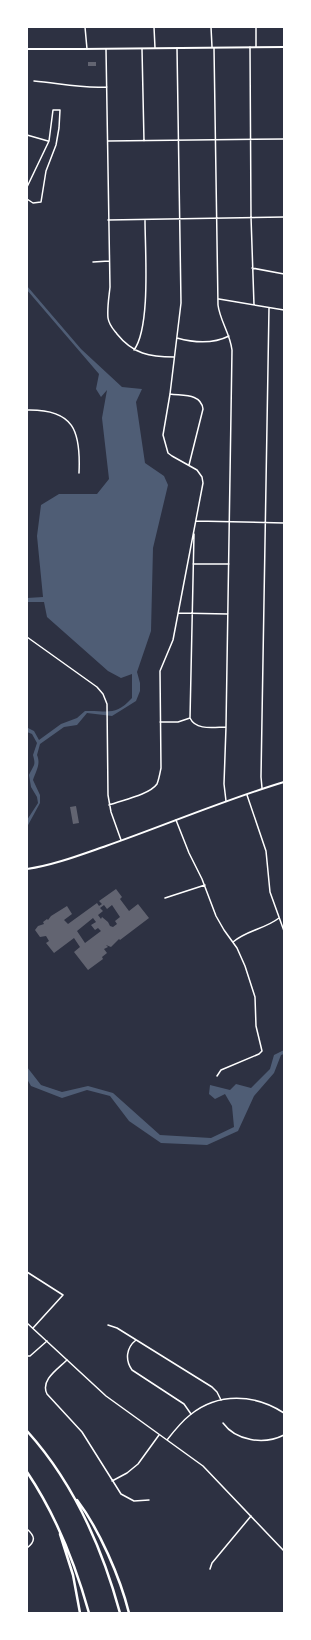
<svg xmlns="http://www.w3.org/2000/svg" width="311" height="1640" viewBox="0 0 311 1640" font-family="Roboto,sans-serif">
<rect width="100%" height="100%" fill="#2d3142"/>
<path fill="#4f5d75" d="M27,286L81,349L122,387L142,389L136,402L145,463L164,476L168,485L153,548L151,631L137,672L140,683V691L136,701L112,716L87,713L77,725L64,727L40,744L37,755C41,764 36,771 33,780L40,795V803L27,827V820L38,803L37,797L31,787L29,775C34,764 36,766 33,755L37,743L32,734L27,732V726L28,728L34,731L39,740L61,724L77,718L85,711C107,710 115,717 132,698V674L121,678L108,671L47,617L44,602H27V598L43,597L37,536L41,505L59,494H97L109,479L102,418L107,390L101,397L96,389L99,374L27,290Z
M284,1050V1054L281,1055L274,1073L254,1096L238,1131L207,1145L161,1143L129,1121L110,1096L87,1090L62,1098L31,1086L27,1079V1067L41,1085L62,1092L88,1086L113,1093L160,1135L211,1138L234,1127L232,1106L225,1094L215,1099L209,1094L210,1085L230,1090L236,1084L251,1088L270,1069L274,1055Z"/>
<path fill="#626471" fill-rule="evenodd" d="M88,62H96V66H88Z
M76,806L79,823L73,824L70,807Z
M116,889L122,897L120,899L129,911L138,904L149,918L120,940L119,939L111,947L106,945L108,947L104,949L107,953L102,957L103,959L88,970L74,952L80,947L74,938L54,953L46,943L49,941L46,936L40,937L35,930L38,926L44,924L43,922L47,919L48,920L51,916L67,906L72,914L64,920L68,924L97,903L99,906L102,904L99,901ZM104,905L107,909L112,905L120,917L115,921L117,924L113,927L110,926L108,922L102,917L101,919L98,915L103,911L100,908ZM93,918L96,922L91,925L95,930L98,928L101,931L85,943L77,931Z"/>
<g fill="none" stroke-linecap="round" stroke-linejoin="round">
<path stroke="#fff" stroke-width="1.5" d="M85,27L87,49
M154,27L155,48
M211,27L212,47
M256,27V47
M250,47L251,217L254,305
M214,48L218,305C220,321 230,333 232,350L226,727L224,784L226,801
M106,49L110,287C109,297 107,308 108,318C109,325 113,329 117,334C133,354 150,357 174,357
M142,49L144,141
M34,81C58,83 82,89 107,87
M27,135L48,141
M108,141L284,139
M27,187L49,141L53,110H60L59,128L56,145L46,171L41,202L33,203L27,199
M108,220L284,217
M93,262L109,261
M252,268L284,274
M219,299L284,310
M177,338C195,343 213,344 229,336
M134,350C151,327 145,250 145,220
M170,394C182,396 201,393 203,409L189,465
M27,410C74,409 81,431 79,473
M196,521L284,523
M193,564H229
M178,613L228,614
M27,637L97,687L103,694L107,704L108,795L111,812L121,840
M190,718L194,534
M190,718C196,731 215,727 226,727
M160,722H178L190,718
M262,788L261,777L269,308
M247,795L266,851L270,892L284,931
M109,805C122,800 149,795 157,784C159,779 160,773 161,768L160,671L173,640L203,483L202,477L197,470L172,456L168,453L163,435L170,394L181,303L177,48
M176,820L189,853L202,879L216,916L224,930L237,948L245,966L255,997L256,1026L262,1051L259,1054L221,1070L217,1076
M165,898L205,885
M233,942C247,930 265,929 279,918
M27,1272L63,1295L33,1328
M108,1325L117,1328L212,1387L217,1392L221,1400
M136,1340C126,1348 125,1360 132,1370L184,1404L191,1414
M27,1356H30L47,1341
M67,1360C58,1369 40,1380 47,1394L82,1432L121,1494L134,1501L149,1500
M223,1423C236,1441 264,1445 284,1435
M112,1481L127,1473L138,1464L159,1435
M27,1529C35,1536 36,1541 27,1548
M210,1569L212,1563L251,1516"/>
<path stroke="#fff" stroke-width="1.5" d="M27,1323L106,1396L203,1466L284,1551
M167,1440C174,1431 181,1422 190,1415C218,1392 255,1394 284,1413"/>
<path stroke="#fff" stroke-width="2" d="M27,869C54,865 80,855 106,846C166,825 224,800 284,782"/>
<path stroke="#fff" stroke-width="2" d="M27,49H81L284,47"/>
<path stroke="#fff" stroke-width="2.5" d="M27,1431C73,1482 102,1547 120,1613
M27,1472C56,1515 75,1563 89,1613
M77,1500C99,1529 120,1577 129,1613
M60,1534L73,1575L80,1613"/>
</g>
<rect width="311" height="1640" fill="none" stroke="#ffffff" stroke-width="56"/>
</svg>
